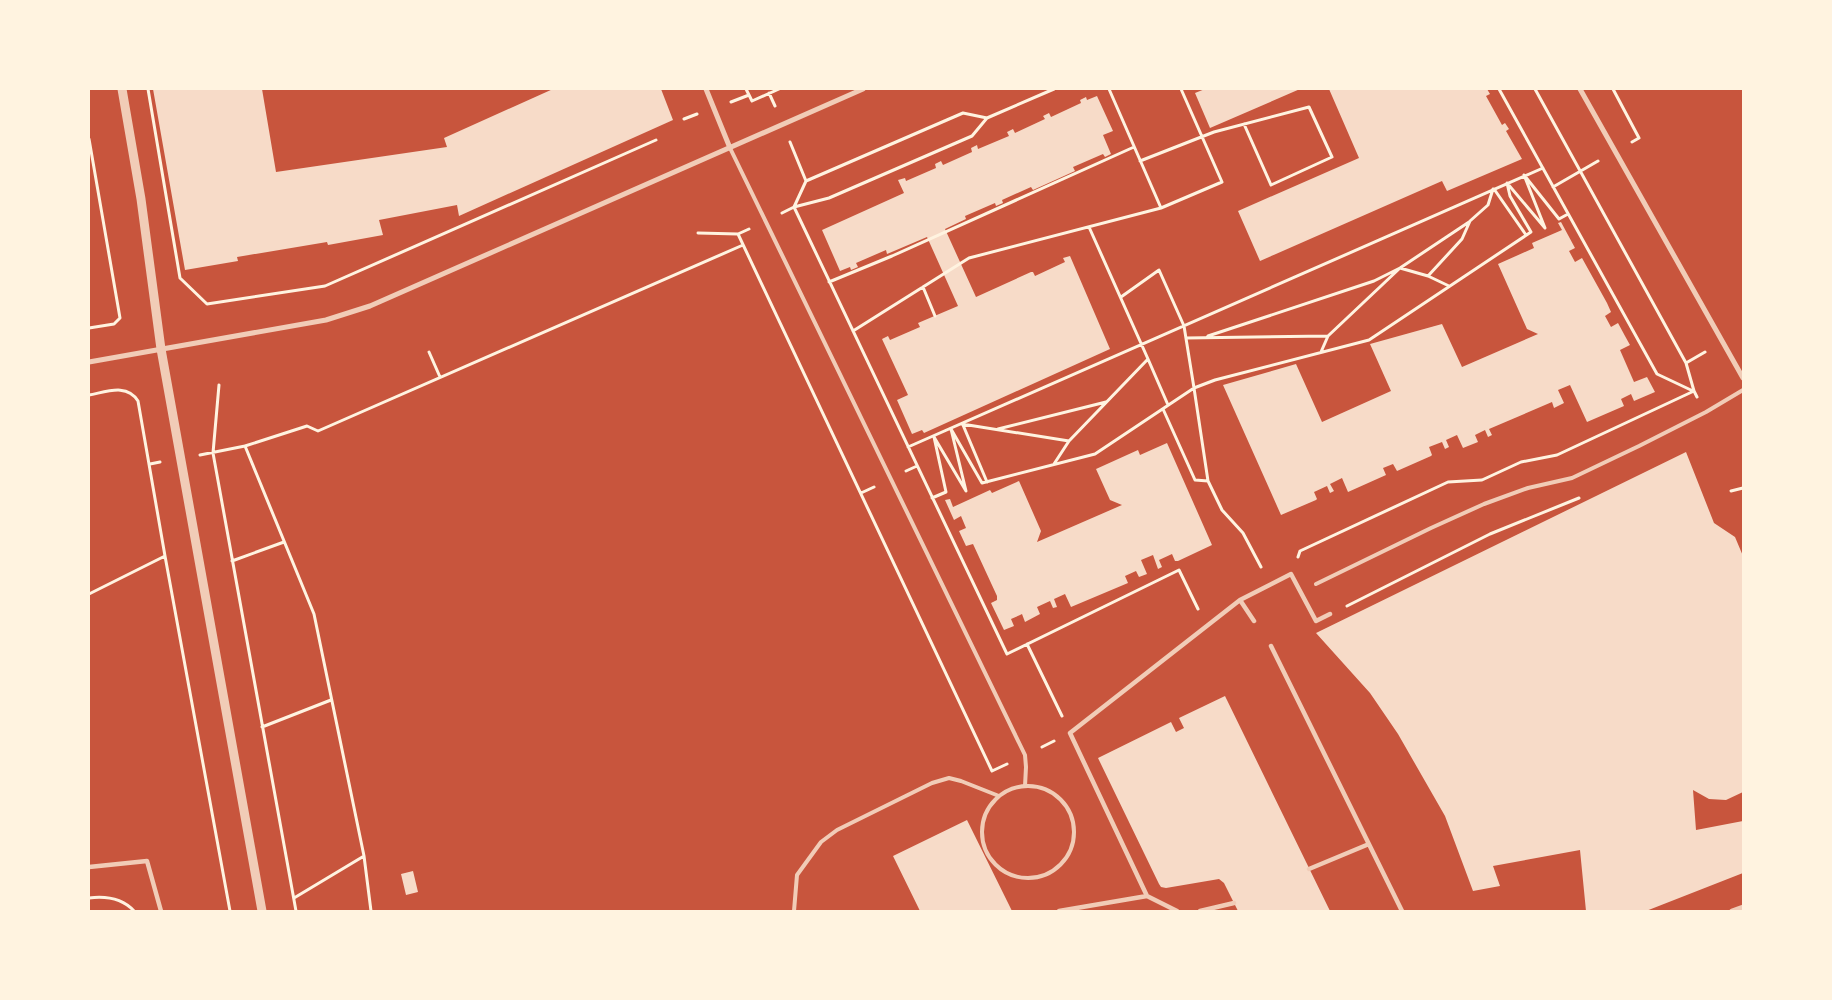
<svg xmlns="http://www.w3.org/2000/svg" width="1832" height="1000" viewBox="0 0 1832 1000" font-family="'Golos Text',sans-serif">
<rect width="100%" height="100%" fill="#c8553d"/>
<path fill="#f7dbc8" d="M153,89H262L276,172L447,147L444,138L553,89H661L673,120L459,216L457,205L379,220L383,235L328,245L327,242L237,257L238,261L185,270Z
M1205,89H1300L1210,128L1195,93Z
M1329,89H1487L1490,94L1486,96L1502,125L1505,123L1509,129L1506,131L1522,159L1447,191L1442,181L1260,261L1238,211L1359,158Z
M1097,96L1113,131L1103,135L1111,154L1105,157L1103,154L1073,167L1075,171L1033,190L1031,187L1002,200L1003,203L996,206L995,203L965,216L966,219L945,229L976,297L1031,272H1033L1035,276L1065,262L1063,258L1070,256L1110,349L924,433L922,430L912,434L897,400L908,395L882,339L888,336L890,340L920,327L918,323L958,306L927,237L887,254L886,250L856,263L858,267L851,270L850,267L840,271L822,230L904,193L898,180L905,178L906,181L936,168L935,164L941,161L943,165L972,152L971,148L977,145L978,149L1009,136L1007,132L1013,129L1015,133L1045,119L1043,116L1049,113L1051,117L1081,103L1080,100L1086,97L1087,100Z
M1561,222L1575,248L1569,251L1575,262L1582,258L1607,303L1611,312L1605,316L1611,327L1618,323L1625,336L1630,345L1620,350L1634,382L1647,377L1655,392L1634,401L1631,394L1621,399L1624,406L1587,422L1570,385L1558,390L1564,403L1554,408L1552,402L1489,429L1492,435L1488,437L1485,430L1475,435L1478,442L1463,448L1457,435L1446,440L1449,447L1445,449L1442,442L1429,447L1432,455L1431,456L1397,471L1393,464L1383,468L1386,475L1348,492L1342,478L1330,484L1334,491L1330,493L1327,486L1314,492L1317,499L1316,500L1281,515L1223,385L1296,364L1322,422L1391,391L1370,344L1442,324L1462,367L1538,334L1527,329L1498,264L1534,248L1532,243L1562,230L1558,223Z
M1167,443L1212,545L1178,561H1175L1172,554L1159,560L1162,567L1158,569L1153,555L1141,560L1147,574L1139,577L1136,571L1125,576L1128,583L1071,607L1065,594L1054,599L1057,607L1053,608L1050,601L1037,607L1040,614L1025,622L1022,614L1020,615L1011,619L1014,626L1004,630L991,603L997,600V596L973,544L966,546L959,531L966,528L961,516L954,520L945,500L950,499L953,507L990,490L992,493L1019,481L1041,531L1037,542L1122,505L1110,500L1096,469L1138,450L1140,455Z
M1686,452L1714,523L1735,537L1743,556V792L1726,800L1709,799L1693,790L1696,830L1743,821V873L1646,911H1586L1580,850L1493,866L1500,886L1473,891L1445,816L1398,734L1370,693L1316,633Z
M1225,696L1330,911H1238L1224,883L1219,879L1166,888L1161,887L1159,884L1098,758L1171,722L1176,732L1184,728L1179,718Z
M967,820L1012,911H920L893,856Z
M413,871L418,892L406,895L401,874Z"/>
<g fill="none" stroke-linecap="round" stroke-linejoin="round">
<path stroke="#fff3e0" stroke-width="3" d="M148,89L180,278L207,304L325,286L656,140
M746,89L752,101L779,89
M1499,89L1657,374L1693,391
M1535,89L1686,363L1694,391L1697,397
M1613,89L1639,138L1632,142
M769,93L775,106
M731,102L749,95
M987,118L963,113L806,181L794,207L1007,654L1179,570L1198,609
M684,119L697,114
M89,139L120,318L114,324L89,328
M790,142L806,181
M1140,161L1214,132L1309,107L1332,157L1271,185L1244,124
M1553,187L1598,161
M1494,189L1526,235
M1161,208L1222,182L1181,89
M782,213L794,207L829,198L972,136L987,118L1054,89
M698,233L738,234L749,229
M738,234L992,771L1007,764
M1428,276L1449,286
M829,282L892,256L1134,147
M923,287L935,316
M853,331L969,258L1161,208L1109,89
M1208,336L1374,281L1400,268L1469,222
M1186,338L1328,336L1400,268L1428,276L1462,239L1470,221L1488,205L1493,189
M429,352L440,377
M1321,352L1328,336
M1148,359L1168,405
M1686,363L1705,352
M219,385L213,453L296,911
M89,395C106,392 127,383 138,401L165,556L230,911
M1163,409L1195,480L1208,481
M962,424L1069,441L1148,359L1089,227
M963,425L987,482
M998,429L1106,402
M245,446L314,614L364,856L371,911
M908,447L1543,168
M200,455L245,446L307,426L318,431L743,245
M150,464L160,462
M1054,464L1069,441
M906,471L917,466
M1731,491L1743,488
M861,493L874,487
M932,498L946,492L934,437L966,491L951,429L982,483L1095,454L1194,388L1184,326L1159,270L1121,297
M1298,557L1300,551L1448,482L1482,480L1521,462L1557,455L1694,391
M232,561L284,542
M1261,567L1243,533L1222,510L1208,481L1194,388L1215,380L1369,340L1531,232L1510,196L1507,183L1545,228L1524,175L1559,219L1568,214
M89,594L165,556
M1347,606L1490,534L1579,498
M1027,644L1062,716
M262,727L331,700
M1042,747L1054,741
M89,898C105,896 122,898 134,911
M294,898L364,856"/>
<path stroke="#f1ccb7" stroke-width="4" d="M730,148L1025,755L1026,767L1025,786
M1316,584L1431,528L1484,504L1528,488L1572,478L1639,446L1706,412L1743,390
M982 832a46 46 0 1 1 92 0a46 46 0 1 1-92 0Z
M794,911L797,875L821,842L837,830L932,783L949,778L961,781L999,796"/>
<path stroke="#f1ccb7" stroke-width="4.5" d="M1240,600L1254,621
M1271,646L1402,911
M89,867L147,861L161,911
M1309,869L1369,844
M1059,911L1147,896
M1177,911L1147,896L1070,733L1240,600L1291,574L1316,621L1330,614
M1200,911L1234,903"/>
<path stroke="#f1ccb7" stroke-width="5" d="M706,89L730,148
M1580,89L1743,378
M89,362L326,320L370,306L863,89
M1732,911L1743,907"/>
<path stroke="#f1ccb7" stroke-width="9" d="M122,89L141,199L161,349L262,911"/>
</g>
<rect width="1832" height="1000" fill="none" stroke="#fff3e0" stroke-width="180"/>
</svg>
